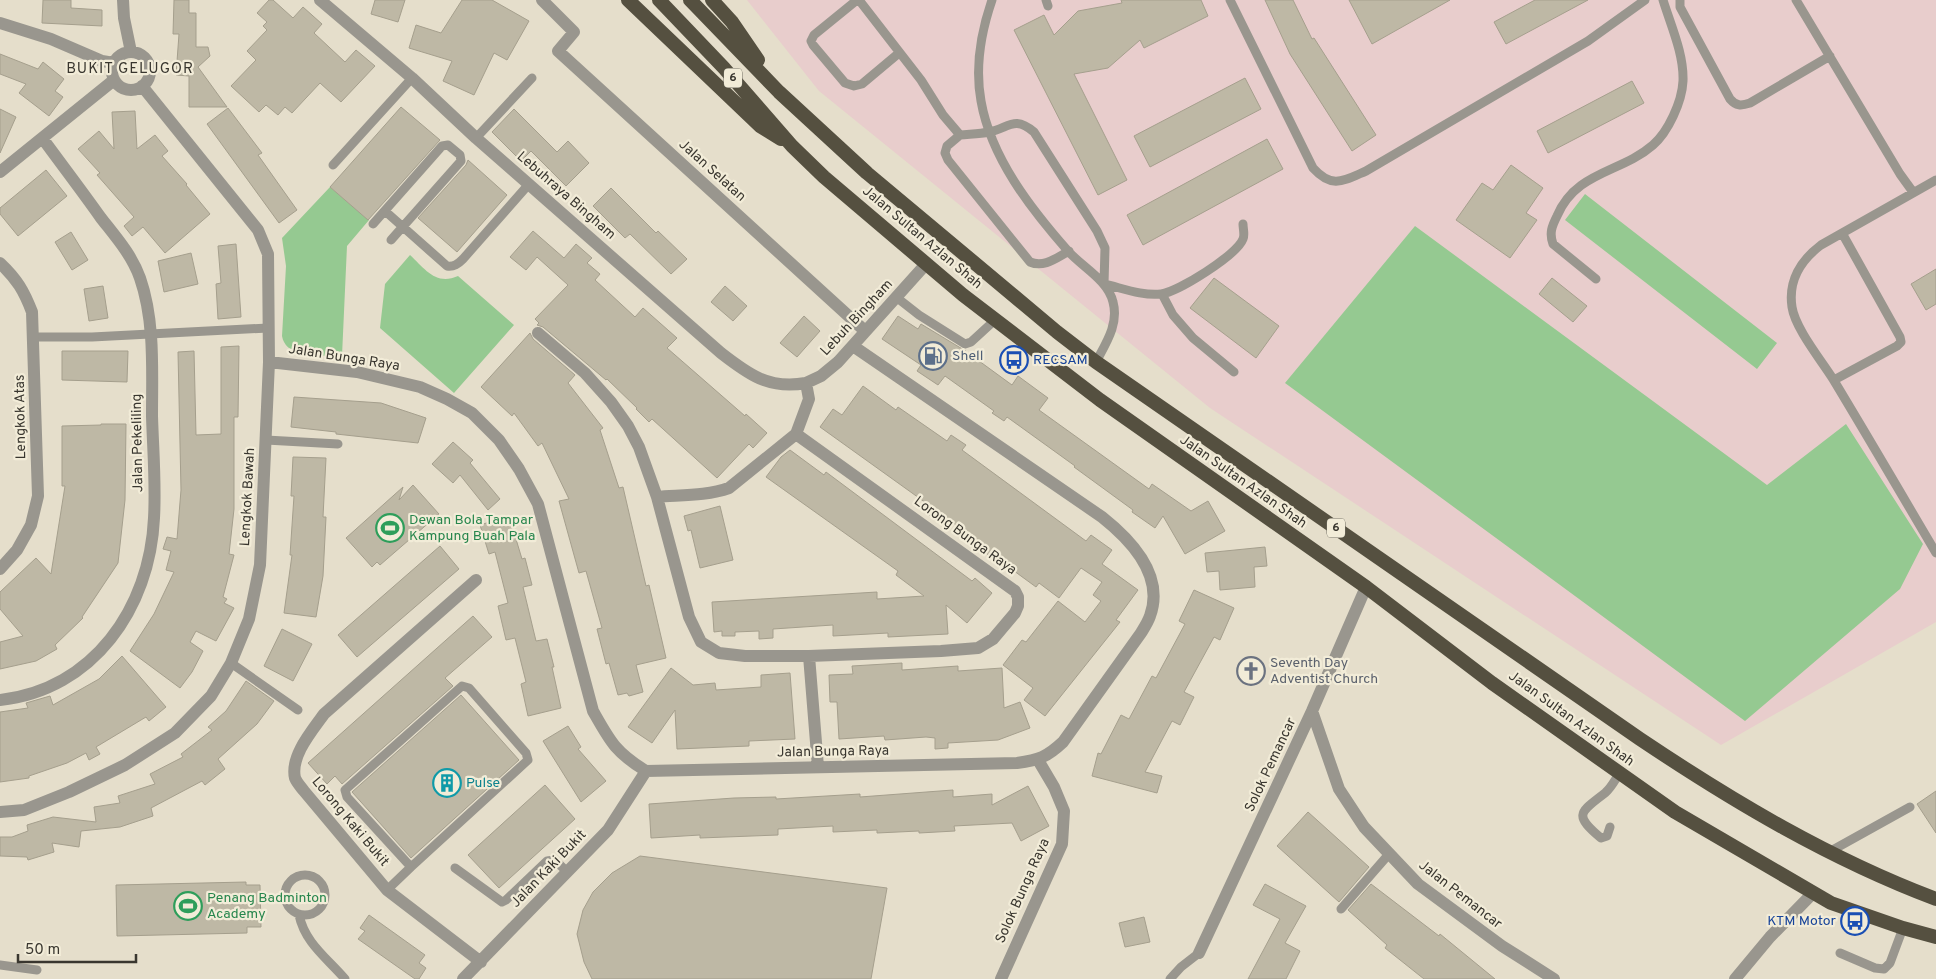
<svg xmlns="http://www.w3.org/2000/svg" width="1936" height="979" viewBox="0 0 1936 979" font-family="Overpass,sans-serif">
<rect width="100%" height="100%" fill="#e5decb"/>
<path fill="#e8cdcc" d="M747,0H1936V622L1721,745L1210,408L819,91Z"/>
<path fill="#95c991" d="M330,187L369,220L347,246L342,356C324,355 286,360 282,336L286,266L282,238Z
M1585,194L1777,343L1757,369L1565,220Z
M1415,226L1767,485L1846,424L1923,544L1900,589L1745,721L1285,383Z
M410,255C425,269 436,286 458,276L514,325L454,393L380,328L385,284Z"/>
<path fill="#beb8a5" stroke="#a59f8d" d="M43,0H71V8L102,10V26L42,23Z
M174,0H189V13H196V47H208L210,56L198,67L227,107H189V76L176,75L179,34H173Z
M269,0H273L293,18L303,7L322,24L314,33L345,62L356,50L375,66L341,102L320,83L292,113L285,107L278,115L266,105L259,112L231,86L256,60L247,51L267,30L263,26L267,22L257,13Z
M375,0H405L398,22L371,14Z
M462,0H492L529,21L507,60L494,53L474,95L443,81L452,61L409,48L416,25L441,33Z
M1121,0H1201L1208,16L1144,48L1140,40L1108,68L1074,74L1127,180L1098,195L1014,30L1044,15L1054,35L1078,11L1122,3Z
M1265,0H1293L1312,39L1314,38L1376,135L1352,151L1290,54Z
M1349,0H1450L1372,44Z
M1535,0H1588L1506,44L1494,22Z
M0,54L38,69L43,62L64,79L55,91L63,97L49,116L19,93L26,84L0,74Z
M1245,78L1261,109L1150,167L1134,136Z
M1632,81L1644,103L1548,153L1537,131Z
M401,107L440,140L368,220L330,187Z
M228,108L262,153L258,155L297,210L279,223L207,124Z
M0,109L16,117L0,153Z
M514,109L557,152L568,141L589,163L566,186L531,151L521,161L492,132Z
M135,111L137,149L155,135L168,151L162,156L187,184L186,185L210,214L165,253L143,227L132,236L124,226L134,217L97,175L100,173L78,149L99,131L114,149L112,112Z
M1267,139L1283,169L1143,245L1127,215Z
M468,160L507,195L457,252L418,218L466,165Z
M1511,165L1543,188L1526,213L1537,220L1510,258L1456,220L1482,183L1493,190Z
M46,170L67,196L18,236L0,214V208Z
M611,188L656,233L658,231L687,259L671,274L630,234L625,238L593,206Z
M533,231L564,258L576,244L592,258L587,263L600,274L595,280L635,317L643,308L677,338L667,348L745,416L746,414L767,433L753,448L749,444L717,478L652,419L649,422L636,409L637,408L607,379L606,380L543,327L537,325L539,323L535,319L568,285L537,257L526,270L510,257Z
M71,232L88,260L72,270L55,242Z
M236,244L241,317L218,319L216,284L221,283L218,246Z
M191,253L198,284L164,292L158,261Z
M1936,269V304L1926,310L1911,284Z
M1214,278L1279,326L1256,358L1190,308Z
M1552,278L1587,306L1573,322L1539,294Z
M103,286L108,318L89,321L84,289Z
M725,286L747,306L733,321L711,302Z
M804,316L820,331L797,357L780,343Z
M898,316L918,329L921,324L964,350L1012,385L1018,376L1048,398L1039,410L1149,489L1152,484L1191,511L1208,501L1225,531L1185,554L1163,516L1155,528L1132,512L1133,510L1074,467L1075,466L1007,417L1004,421L992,413L994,411L945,376L938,385L917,371L921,365L882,339Z
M530,333L533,339L575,375L568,383L603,428L600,430L619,488L623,487L646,586L649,585L666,658L636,665L643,692L629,696L627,693L618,695L609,663L606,664L597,629L602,628L586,571L579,573L559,501L569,499L542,443L538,446L514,413L512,416L481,387Z
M239,346L238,417H234V509L229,554L234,555L223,597L227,599L224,603L234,608L216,641L196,631L190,642L203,651L192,672L180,688L130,651L154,614L174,572L166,570L171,551L163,549L167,537L177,539L181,490L178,352L194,351L196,435L221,434V347Z
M62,351H128L127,382L62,380Z
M863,386L896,410L898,407L947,441L951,435L966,445L962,450L1086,541L1091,535L1112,550L1102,564L1138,590L1116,620L1120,622L1045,716L1024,700L1033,688L1003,665L1022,640L1026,642L1058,601L1085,622L1101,601L1093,595L1102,582L1081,568L1059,598L1039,583L1036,587L1010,568L1009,570L968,540L971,536L940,513L936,520L921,509L926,503L820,427L833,409L842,415Z
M294,397L381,403L426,418L418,443L336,434V432L291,427Z
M101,424H126L125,500L118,563L82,617L83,618L55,645L57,649L36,661L0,669V642L23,636L0,609V592L36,558L51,574L65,486H62V426L101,425Z
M453,442L473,460L470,463L500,499L488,510L460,475L453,483L432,464Z
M790,450L824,475L826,472L972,581L975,578L992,593L967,623L946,605L948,634L888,637V633L833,636V625L773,629V638L759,639V631L735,632V636H722V631L714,632L712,602L877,592V599L924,596L896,575L898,571L766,477L781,457Z
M293,457L326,458L323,517H326L323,576L316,617L284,613L292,555H290L294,496H291Z
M413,485L439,514L380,565L377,562L372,567L346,538L403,487L399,500Z
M720,506L733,560L700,568L691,530L688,531L684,516Z
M509,516L522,559L525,558L532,585L523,587L536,641L547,639L554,667H552L561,708L528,716L521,684L526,682L515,638L506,640L498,606L508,603L495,552L489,554L480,525Z
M440,546L459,569L357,657L338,635Z
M1265,547L1267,566L1254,567L1255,587L1220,590L1219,571L1207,572L1205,553Z
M1194,590L1234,608L1220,640L1214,637L1184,692L1194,697L1180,725L1172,721L1145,772L1162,776L1157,793L1092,776L1098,753L1101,754L1121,715L1129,719L1152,676L1156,678L1185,624L1179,621Z
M473,616L492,637L445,678L453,686L342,784L335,776L327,784L308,763Z
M282,629L312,644L293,681L264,666Z
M122,656L166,707L149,721L146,717L96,747L100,754L89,760L86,753L67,763L29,776V778L0,782V712L28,708L26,703L50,696L53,705L99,679Z
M902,663V670L958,666V671L1002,668L1004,708L1020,702L1030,728L998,740L948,743V748L935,749V738L926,737L885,740L884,736L839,739L837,702H830L829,675L853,674L852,666Z
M671,668L693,685L715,683L716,690L761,687V675L790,673L795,739L749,741V746L677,749L675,710L652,743L628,727Z
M246,681L274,701L257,724L218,759L225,769L205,785L202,781L151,808L153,816L120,827L81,831L79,847L52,843L54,852L28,860L27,857L0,856V837H12L28,831L27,825L53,817L96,822L94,807L120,803L118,796L155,784L150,774L183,757L181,754L212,730L208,727L226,711Z
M461,695L519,760L411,858L352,792Z
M568,726L581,747L578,749L606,781L581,802L543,741Z
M545,785L575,819L499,888L468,855Z
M1028,786L1049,826L1021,841L1012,823L954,826L955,831L919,833V831L877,833V830L833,832V826L778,829V835L700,838V835L651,838L649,804L734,798L776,797V799L860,794V797L953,790V797L992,794V805Z
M1936,791V833L1917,804Z
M1308,812L1369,867L1339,902L1277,846Z
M640,856L887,888L871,979H592L584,962L577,934L583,910L593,892L612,873Z
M246,882V885H260L261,927H247V933L117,936L116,885Z
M1265,884L1306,906L1285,943L1300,951L1286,979H1248L1280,919L1253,905Z
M1371,884L1439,936L1440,934L1495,979H1424L1385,948L1387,945L1348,910Z
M369,915L425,955L419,963L426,968L419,979H415L358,939L365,931L360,928Z
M1144,917L1150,942L1125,947L1119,923Z"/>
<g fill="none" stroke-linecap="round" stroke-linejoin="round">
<path stroke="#99968e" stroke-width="9" d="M857,0L814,35L811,41L813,45L845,83L854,86L862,84L899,53
M859,0L921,80L943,115L960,135C970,134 980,134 989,132C1009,128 1014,115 1034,132L1097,231L1105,248L1104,284C1122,288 1142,296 1161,294C1178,292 1237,255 1243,239C1245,235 1243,229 1243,224
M992,0C981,32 975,68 981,101C991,158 1031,209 1068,251C1082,267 1108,280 1113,302C1119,324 1106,343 1096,362
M1046,0L1048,6
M1230,0L1313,168C1332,189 1343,181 1366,171L1588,41L1645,0
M1680,0V7L1730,99C1736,106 1741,106 1750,103L1830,56
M1796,0L1900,174L1913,192
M960,135L947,146L945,153L948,160L1030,262C1044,268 1056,258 1069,251
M476,138L532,78
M333,165L412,78
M1936,180L1821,245C1801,260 1788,281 1792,307C1795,328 1821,360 1833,379C1868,437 1902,495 1936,553
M385,211L447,266C454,267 458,264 463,259L529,184
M373,224L442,146L448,145L460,155L461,161L391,240
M1596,279L1553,244C1549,233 1552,226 1557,216C1576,171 1621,173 1653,145C1668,132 1682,102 1683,81C1684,54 1671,26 1663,0
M1162,294L1173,315L1193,338L1234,372
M896,297L919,315L965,344L971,342L995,320
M34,337H92L268,328
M1834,380L1897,346L1901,342L1900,337L1842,233
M266,440L338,444
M231,663L298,710
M462,686L469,688L526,753L528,760L411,867L347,797L345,790Z
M1610,827L1607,836L1601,838C1572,814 1581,812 1605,793C1611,788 1615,780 1619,774
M1829,852L1910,807
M455,868L502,902L506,900L547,861C555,858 562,867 567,872
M285 895a20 20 0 1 1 40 0a20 20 0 1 1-40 0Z
M387,890L411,867
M1341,909L1389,854
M299,915C305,943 327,958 345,979
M1840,953L1875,968L1884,969L1890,963L1903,928
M0,965L37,970
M1170,979L1181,967L1199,953"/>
<path stroke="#99968e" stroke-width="12" d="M123,0L124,18L131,52
M320,0L412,78L476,138L721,353C748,374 769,390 806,383
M542,0L574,32L558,51L865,331
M0,23L51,39L102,61L114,63
M112 71a19 19 0 1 1 38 0a19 19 0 1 1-38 0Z
M0,172L114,80
M0,263C17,279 24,291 32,312L38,496L31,525L17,550L0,569
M538,333L585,373L611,402L628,426L639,447L657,497L689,617L701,642L719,653L745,656H809L941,651L978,648L993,639L1015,613L1018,606V597L1015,591L796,434
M269,362L357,372L420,387L447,399L472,413L499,440L519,469L538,504L593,711C610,741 615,752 646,771L1017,763C1039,760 1047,757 1063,742L1141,633C1144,628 1148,622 1150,616C1165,575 1131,540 1102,517L853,346
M657,497C680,495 707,496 729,488L796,434L809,399L806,383L821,376L838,362L926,264
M476,580L324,714C312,731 290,756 295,778C297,783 301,787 304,791L387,890L481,962
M809,656L818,767
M0,700C93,690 150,608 154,518C156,484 153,450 152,416C152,371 155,321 140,278C132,255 115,236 101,218C82,191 62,165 43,139
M1312,711L1339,789L1364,827L1418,884L1502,946L1554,979
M0,812L24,810L69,792L125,765L175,733L211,696L231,663L249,619L260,565L269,362L268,254L258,230L142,86
M1199,953L1312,711L1366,587
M463,979L608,830L646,771
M1001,979L1062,844L1064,811L1054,787L1038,760
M1735,979L1770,937L1813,893"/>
<path stroke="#555040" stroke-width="14" d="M628,0L760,126L781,139
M659,0L724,68L792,146L824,177L963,295L1100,400L1366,587L1492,683L1675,812L1831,903L1903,928L1936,937
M690,0L779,92L867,173L1057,332L1096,362L1640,739C1734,802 1830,859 1936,899
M712,0L732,22L758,60"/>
</g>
<defs>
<symbol id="fuel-ring" viewBox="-11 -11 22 22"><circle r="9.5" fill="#f2ecd8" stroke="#5c6f8a" stroke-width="1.5"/><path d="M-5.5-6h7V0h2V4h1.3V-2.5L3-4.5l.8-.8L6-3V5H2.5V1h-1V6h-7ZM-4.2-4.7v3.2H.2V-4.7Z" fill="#5c6f8a"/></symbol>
<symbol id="bus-ring" viewBox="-11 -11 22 22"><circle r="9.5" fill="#f2ecd8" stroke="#1a4fb4" stroke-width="1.5"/><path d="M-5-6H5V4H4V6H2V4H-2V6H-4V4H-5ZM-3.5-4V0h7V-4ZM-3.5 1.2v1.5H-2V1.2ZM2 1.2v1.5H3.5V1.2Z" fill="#1a4fb4"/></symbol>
<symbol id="stadium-ring" viewBox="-11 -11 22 22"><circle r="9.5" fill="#f2ecd8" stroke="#2e9e5b" stroke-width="1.5"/><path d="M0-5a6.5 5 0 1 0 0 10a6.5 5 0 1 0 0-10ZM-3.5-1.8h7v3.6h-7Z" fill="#2e9e5b"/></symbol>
<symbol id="church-ring" viewBox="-11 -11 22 22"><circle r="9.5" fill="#f2ecd8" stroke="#6b7280" stroke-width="1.5"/><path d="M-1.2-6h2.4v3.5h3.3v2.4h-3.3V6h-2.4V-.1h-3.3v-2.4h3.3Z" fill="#6b7280"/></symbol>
<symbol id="building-ring" viewBox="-11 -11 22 22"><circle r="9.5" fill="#f2ecd8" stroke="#0f9aa8" stroke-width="1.5"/><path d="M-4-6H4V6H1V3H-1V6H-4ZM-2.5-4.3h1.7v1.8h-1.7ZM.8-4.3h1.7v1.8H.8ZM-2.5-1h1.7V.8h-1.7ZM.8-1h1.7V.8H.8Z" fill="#0f9aa8"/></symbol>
</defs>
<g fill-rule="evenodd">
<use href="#fuel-ring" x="917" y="340" width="32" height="32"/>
<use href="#bus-ring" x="998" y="344" width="32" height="32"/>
<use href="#stadium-ring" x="374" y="512" width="32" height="32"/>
<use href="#church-ring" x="1235" y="655" width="32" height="32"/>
<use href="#building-ring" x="431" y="767" width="32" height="32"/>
<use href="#stadium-ring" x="172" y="890" width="32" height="32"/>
<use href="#bus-ring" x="1839" y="905" width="32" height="32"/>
</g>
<g text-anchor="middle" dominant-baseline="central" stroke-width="4.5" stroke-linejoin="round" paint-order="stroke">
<g fill="#f2ecd8" stroke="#706d62" stroke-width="1">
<rect x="724" y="68.5" width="18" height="19" rx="4"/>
<rect x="1327" y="518.5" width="18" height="19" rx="4"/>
</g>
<g font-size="12" font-weight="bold" fill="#39362f">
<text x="733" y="78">6</text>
<text x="1336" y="528">6</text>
</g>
<g font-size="14" fill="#39362f" stroke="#f2ecd8">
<text transform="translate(712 171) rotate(42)">Jalan Selatan</text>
<text transform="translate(566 196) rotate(41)">Lebuhraya Bingham</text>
<text transform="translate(922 238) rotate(40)">Jalan Sultan Azlan Shah</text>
<text transform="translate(857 318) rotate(-47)">Lebuh Bingham</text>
<text transform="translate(344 358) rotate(9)">Jalan Bunga Raya</text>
<text transform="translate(21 417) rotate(-91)">Lengkok Atas</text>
<text transform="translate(138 443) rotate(-91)">Jalan Pekeliling</text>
<text transform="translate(1243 482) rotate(35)">Jalan Sultan Azlan Shah</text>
<text transform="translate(248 497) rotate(-87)">Lengkok Bawah</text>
<text transform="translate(965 536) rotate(36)">Lorong Bunga Raya</text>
<text transform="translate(1571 719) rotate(36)">Jalan Sultan Azlan Shah</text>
<text transform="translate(833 752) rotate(-1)">Jalan Bunga Raya</text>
<text transform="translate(1271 765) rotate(-65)">Solok Pemancar</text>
<text transform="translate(350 822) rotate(50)">Lorong Kaki Bukit</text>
<text transform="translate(549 869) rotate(-46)">Jalan Kaki Bukit</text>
<text transform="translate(1023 891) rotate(-66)">Solok Bunga Raya</text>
<text transform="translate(1460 895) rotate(38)">Jalan Pemancar</text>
</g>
<g font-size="14" fill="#4e5e75" stroke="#f2ecd8" text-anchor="start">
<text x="952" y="356">Shell</text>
</g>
<g font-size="14" fill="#164399" stroke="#f2ecd8" text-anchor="start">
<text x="1033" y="360">RECSAM</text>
<text x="1836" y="921" text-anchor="end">KTM Motor</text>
</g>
<g font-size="14" fill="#27864d" stroke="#f2ecd8" text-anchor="start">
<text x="409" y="520">Dewan Bola Tampar<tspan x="409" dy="16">Kampung Buah Pala</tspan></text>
<text x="207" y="898">Penang Badminton<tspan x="207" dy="16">Academy</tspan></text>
</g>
<g font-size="14" fill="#5b616d" stroke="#f2ecd8" text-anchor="start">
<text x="1270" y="663">Seventh Day<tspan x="1270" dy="16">Adventist Church</tspan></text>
</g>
<g font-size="14" fill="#0d838f" stroke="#f2ecd8" text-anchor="start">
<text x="466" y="783">Pulse</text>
</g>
<g font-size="15" letter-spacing="1" fill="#39362f" stroke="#f2ecd8">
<text x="130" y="69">BUKIT GELUGOR</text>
</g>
</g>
<path d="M18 954v8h118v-8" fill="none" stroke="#39362f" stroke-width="2.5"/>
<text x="25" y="954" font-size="15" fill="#39362f" stroke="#f2ecd8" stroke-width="4" paint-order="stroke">50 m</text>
</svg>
